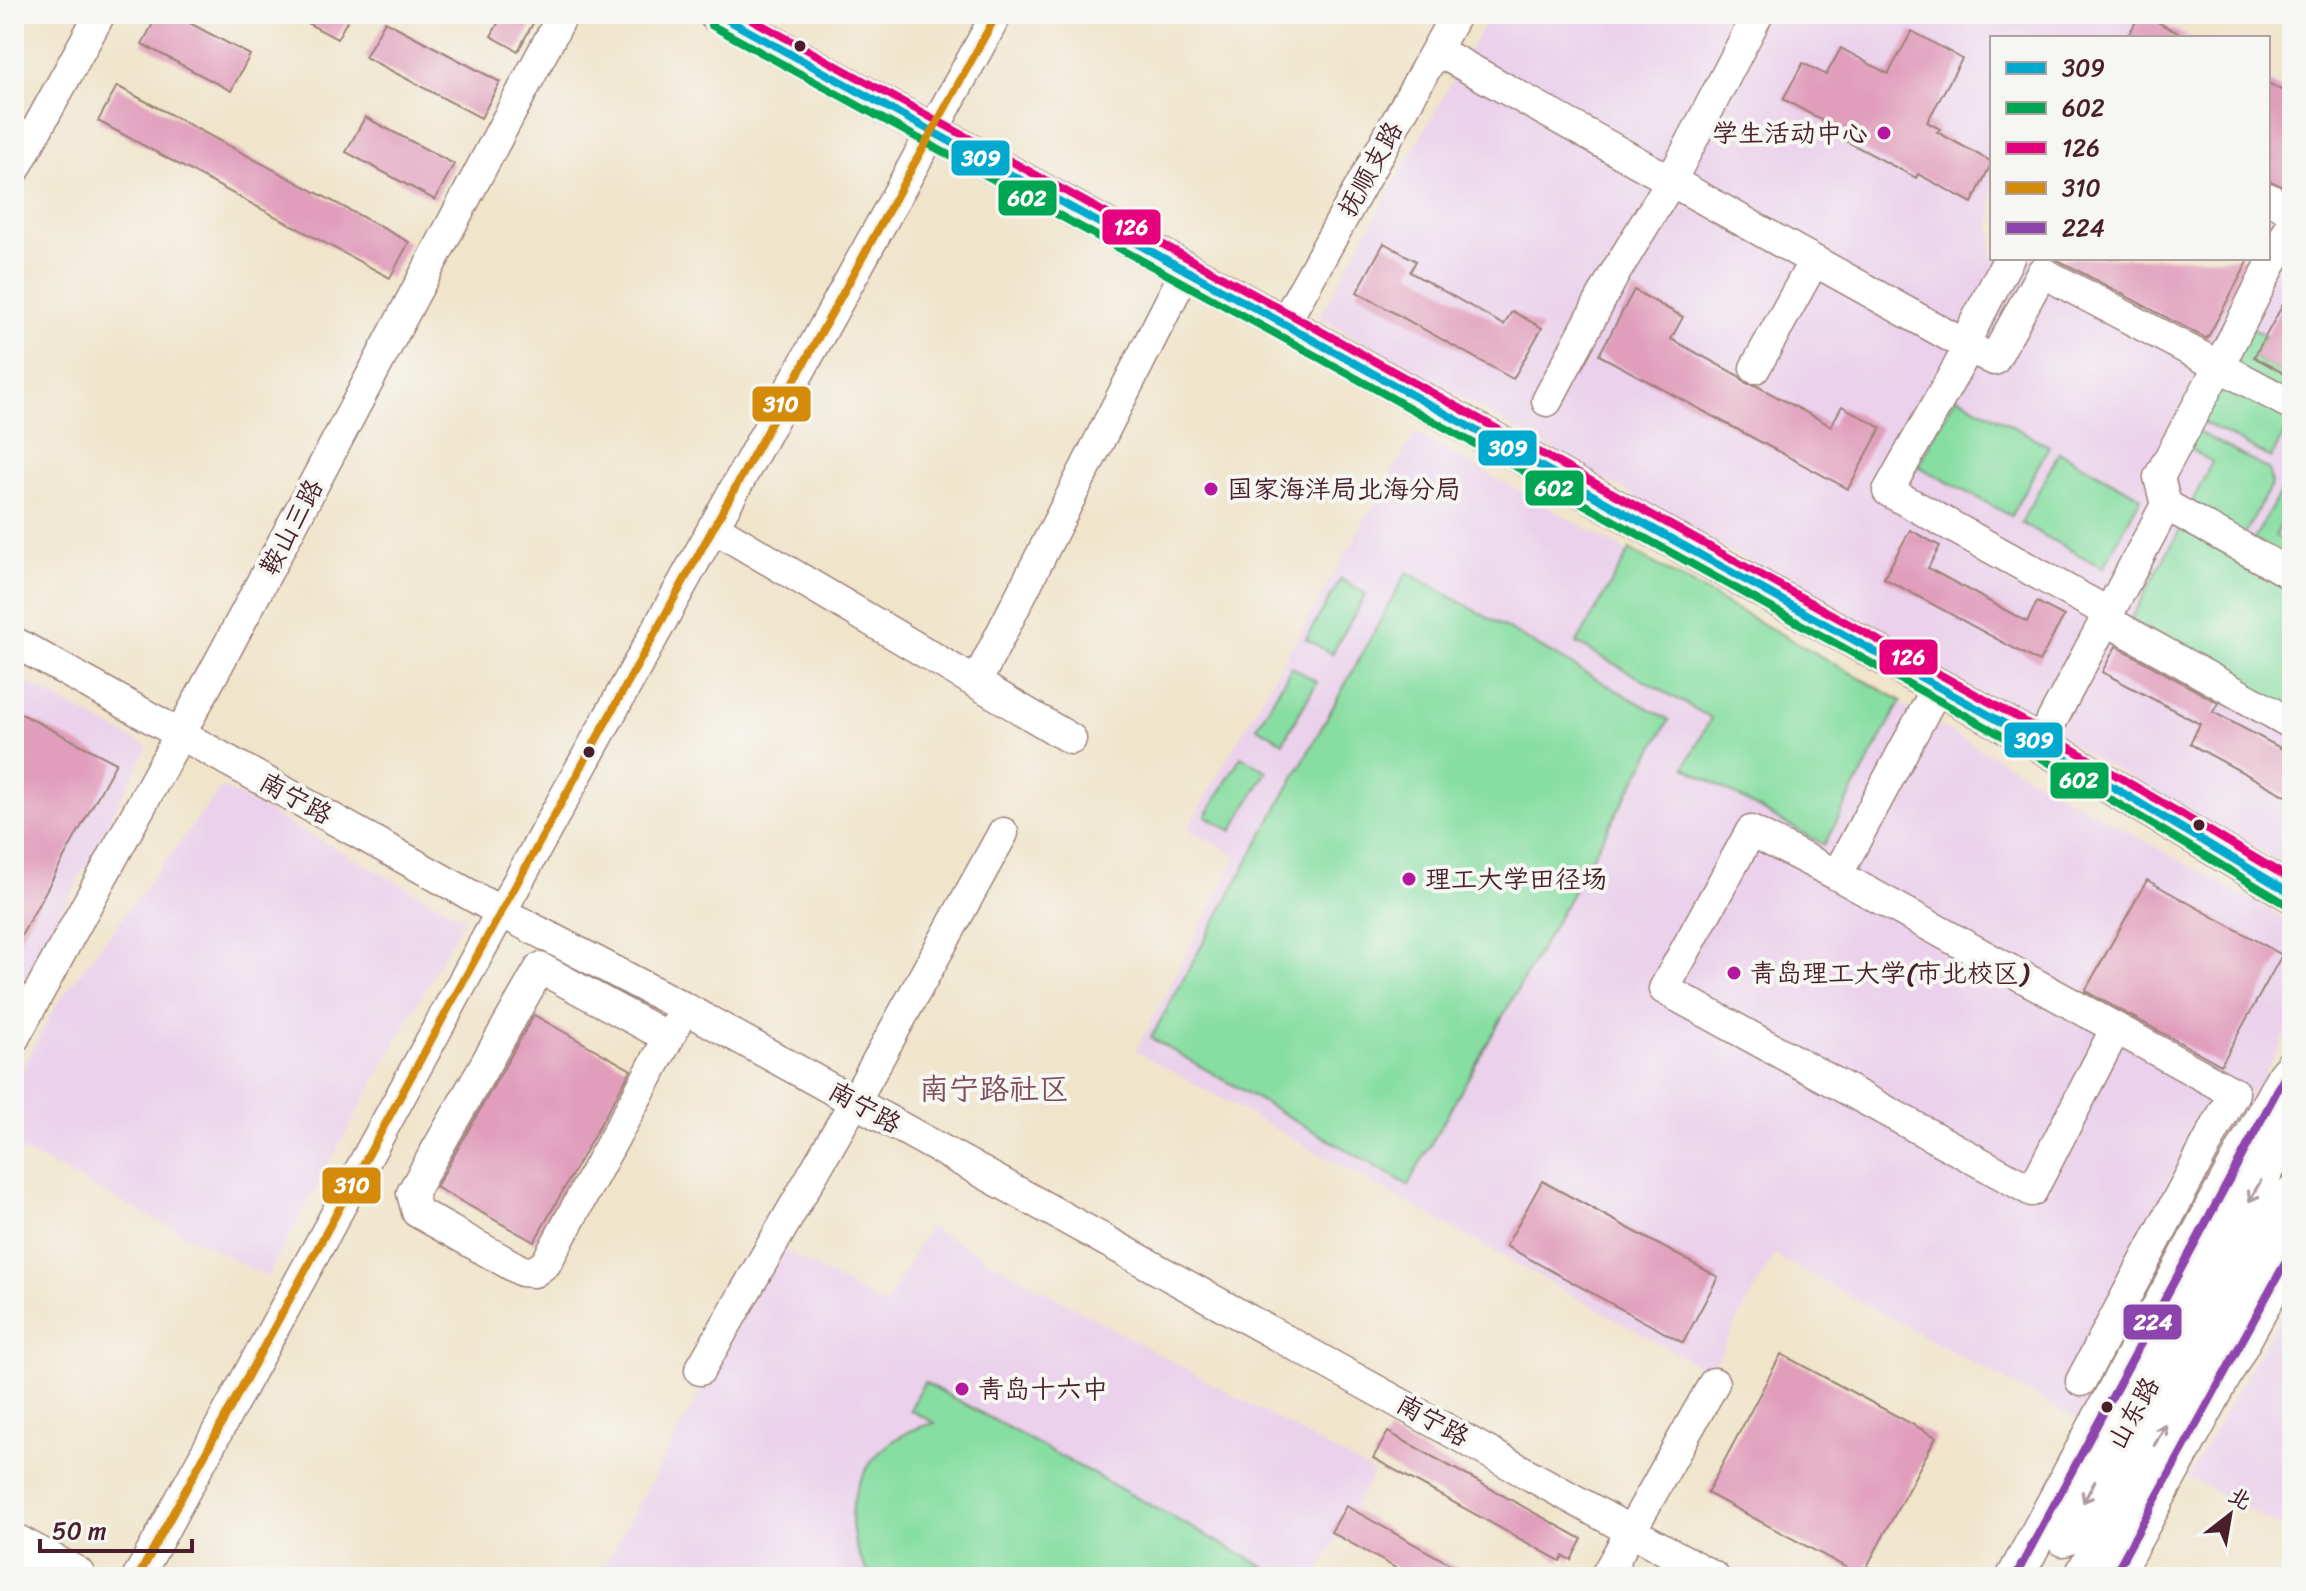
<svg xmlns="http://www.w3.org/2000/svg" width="2306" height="1591" viewBox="0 0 2306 1591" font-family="Sriracha,'LXGW WenKai TC',sans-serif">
<rect width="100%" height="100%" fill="#f6f6f2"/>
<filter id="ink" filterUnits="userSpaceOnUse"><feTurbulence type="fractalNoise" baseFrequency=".0125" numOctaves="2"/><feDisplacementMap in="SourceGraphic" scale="16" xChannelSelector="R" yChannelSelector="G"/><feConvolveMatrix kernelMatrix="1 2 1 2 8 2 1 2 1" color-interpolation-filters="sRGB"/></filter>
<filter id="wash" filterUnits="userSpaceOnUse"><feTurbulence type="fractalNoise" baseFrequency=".006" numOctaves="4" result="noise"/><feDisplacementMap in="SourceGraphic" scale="32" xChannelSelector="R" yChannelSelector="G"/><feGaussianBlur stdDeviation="1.8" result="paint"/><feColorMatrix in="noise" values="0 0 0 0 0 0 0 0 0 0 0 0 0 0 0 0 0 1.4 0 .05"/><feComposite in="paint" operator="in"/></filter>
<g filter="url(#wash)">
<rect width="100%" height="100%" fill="#f0e4ca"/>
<path fill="#ebd1eb" d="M1490,14H2148L2191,38H1992V258H2268V81L2292,94V870L1319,317Z
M1415,433L2292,923V1023L2080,1421L1774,1255L1710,1372L1136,1051L1237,856L1187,829Z
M14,676L148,747L14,1003Z
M222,787L464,918L267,1277L14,1146V1083L58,1002Z
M929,1227L1374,1473L1316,1577H598L780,1248L885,1306Z
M2292,1294V1533L2188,1477Z"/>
<path fill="#87dea2" stroke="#687e66" stroke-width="2" d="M2249,327L2266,336L2254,357L2292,378V398L2230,364Z
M2219,373L2292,418L2271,458L2195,418Z
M1956,396L2049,446L2011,516L1918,466Z
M2189,427L2269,470L2271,485L2244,535L2190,506L2212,462L2181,444Z
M2059,452L2141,497L2103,568L2021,523Z
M2287,480L2292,482V505L2275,536L2292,546V563L2253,541Z
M2183,524L2292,583V709L2130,620Z
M1630,550L1901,701L1824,845L1685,767L1711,718L1577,643Z
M1407,572L1669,720L1408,1185L1151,1038Z
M1341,579L1366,594L1332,654L1306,639Z
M1292,667L1317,682L1283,742L1257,727Z
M1241,756L1267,771L1232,831L1206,816Z
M924,1382L1277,1574L1275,1577H871C828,1515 862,1438 935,1423L910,1410Z"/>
<g id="blocks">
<path fill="#e19ebb" d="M158,14H173L250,55L231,91L142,44Z
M290,14H351L337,39Z
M503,14H538L518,51L491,36Z
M2140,14H2143L2187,38H2127Z
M385,21L500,82L481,118L365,57Z
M1912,31L1962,59L1927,122L1940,129L1937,132L1992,162L1972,203L1918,174L1916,178L1831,133L1834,127L1783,99L1803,63L1826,75L1841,48L1888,74Z
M2268,83L2292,96V191L2268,180Z
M117,86L409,242L390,278L98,121Z
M365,117L454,164L435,200L346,152Z
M1384,243L1416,261L1410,272L1504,325L1512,311L1542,328L1513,379L1357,292Z
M2054,258H2250L2207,339Z
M2292,288V378L2254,357Z
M1634,290L1683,317L1671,339L1739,376L1746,383L1757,386L1831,426L1842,406L1881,428L1848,489L1599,355Z
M1910,530L1940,546L1928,568L2027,622L2037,602L2064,616L2039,662L1884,578Z
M2116,646L2218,703L2213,712L2292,754V799L2190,744L2200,724L2102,672Z
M14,710L116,763L14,949Z
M2147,880L2282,955L2221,1065L2085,991Z
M534,1015L631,1070L534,1242L436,1187Z
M1542,1181L1718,1277L1683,1343L1506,1246Z
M1781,1354L1936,1437L1862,1576L1707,1493Z
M1388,1432L1582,1539L1571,1560L1563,1556L1560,1561L1373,1458Z
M1346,1506L1473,1577H1412L1331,1532Z"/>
</g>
</g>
<g filter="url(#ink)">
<use href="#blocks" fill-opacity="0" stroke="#9d827a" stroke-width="2"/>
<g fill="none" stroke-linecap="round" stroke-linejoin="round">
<defs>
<path id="minor" d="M1436,50L1969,347
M14,171L100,14
M2268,198L2292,211
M1284,324L1456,14
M1964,344L2009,258
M1755,368L1814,261
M1547,401L1615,273L1671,181L1758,14
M2166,505L2292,575
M713,527L1071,739
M2109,613L1888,491L1969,347L1994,360L2042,272L2219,366L2292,223
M2106,620L2292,724
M14,642L501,912L685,1008L1714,1577
M976,683L1186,270
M1938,686L1837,875L2234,1093L2081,1381
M2040,743L2166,505L2159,477L2219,366L2292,405
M1837,875L1751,831L1664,989L2032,1191L2116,1028
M14,1038L221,659L563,14
M669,1038L540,968L412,1193L417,1212L522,1271L534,1272L546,1263L685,1008
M700,1370L855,1101L1003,833
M138,1577L501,912L997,14
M1605,1577L1714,1383"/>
<path id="major" d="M717,14L1284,324L2034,740L2292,894
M2064,1538L2292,1122
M2015,1577L2285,1076L2292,1068
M2082,1577L2292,1195
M2113,1577L2292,1250"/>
<path id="highway" d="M14,1545L74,1577"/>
</defs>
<use href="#minor" stroke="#9d827a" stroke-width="33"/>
<use href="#major" stroke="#9d827a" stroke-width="39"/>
<use href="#highway" stroke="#9d827a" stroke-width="45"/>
<use href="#minor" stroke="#fff" stroke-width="30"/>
<use href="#major" stroke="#fff" stroke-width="36"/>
<use href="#highway" stroke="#fff" stroke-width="42"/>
<defs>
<path id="bus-1" d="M717,14L1284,324L2034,740L2292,894"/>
<path id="bus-2" d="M711,25L1278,335L2028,750L2286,904"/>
<path id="bus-3" d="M742,14L1290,314L2040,730L2292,880"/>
<path id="bus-4" d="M138,1577L501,912L997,14"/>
<path id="bus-5" d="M2015,1577L2285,1076L2292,1068
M2113,1577L2292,1250"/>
</defs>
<use href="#bus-1" stroke="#f6f6f2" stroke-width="14"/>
<use href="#bus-2" stroke="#f6f6f2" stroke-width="14"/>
<use href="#bus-3" stroke="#f6f6f2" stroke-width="14"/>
<use href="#bus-4" stroke="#f6f6f2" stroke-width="14"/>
<use href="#bus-5" stroke="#f6f6f2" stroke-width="14"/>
<use href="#bus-1" stroke="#00a9ce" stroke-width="8"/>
<use href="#bus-2" stroke="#00a651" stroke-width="8"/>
<use href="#bus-3" stroke="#e5007d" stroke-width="8"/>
<use href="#bus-4" stroke="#d48b09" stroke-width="8"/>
<use href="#bus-5" stroke="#8e44ad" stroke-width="8"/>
</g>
<defs><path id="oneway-shaft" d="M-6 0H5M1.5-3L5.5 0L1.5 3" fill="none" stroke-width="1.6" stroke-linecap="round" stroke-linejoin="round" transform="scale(2)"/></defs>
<g stroke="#ae9aa0">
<use href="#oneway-shaft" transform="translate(2255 1191) rotate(119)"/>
<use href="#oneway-shaft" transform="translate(2160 1435) rotate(-61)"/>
<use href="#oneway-shaft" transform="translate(2089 1492) rotate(119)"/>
</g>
</g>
<g fill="#4a1f2b" stroke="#f6f6f2" stroke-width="3">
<circle cx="800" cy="46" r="7"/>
<circle cx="589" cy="752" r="7"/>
<circle cx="2199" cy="825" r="7"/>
<circle cx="2107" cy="1407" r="7"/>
</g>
<g fill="#b5179e" stroke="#f6f6f2" stroke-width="3">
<circle cx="1884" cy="133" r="8"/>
<circle cx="1211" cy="489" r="8"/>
<circle cx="1409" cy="879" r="8"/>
<circle cx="1734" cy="973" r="8"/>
<circle cx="962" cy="1389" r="8"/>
</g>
<g text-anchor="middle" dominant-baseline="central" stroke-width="8" stroke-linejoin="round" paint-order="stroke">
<g font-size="26" fill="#4a1f2b" stroke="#f6f6f2" text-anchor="start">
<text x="1868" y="133" text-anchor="end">学生活动中心</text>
<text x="1227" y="489">国家海洋局北海分局</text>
<text x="1425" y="879">理工大学田径场</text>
<text x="1750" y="973">青岛理工大学(市北校区)</text>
<text x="978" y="1389">青岛十六中</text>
</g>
<g font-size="26" fill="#4a1f2b" stroke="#f6f6f2">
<text transform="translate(1370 169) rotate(-61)">抚顺支路</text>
<text transform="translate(291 527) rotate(-62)">鞍山三路</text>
<text transform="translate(296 798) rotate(29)">南宁路</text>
<text transform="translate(865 1107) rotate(29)">南宁路</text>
<text transform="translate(2133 1413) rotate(-61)">山东路</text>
<text transform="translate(1433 1420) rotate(29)">南宁路</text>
</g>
<g font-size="30" fill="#7f4b5d" stroke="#f6f6f2">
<text x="994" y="1089">南宁路社区</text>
</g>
</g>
<g stroke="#f6f6f2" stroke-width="3">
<rect x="950" y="139" width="61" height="38" rx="8" fill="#00a9ce"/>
<rect x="997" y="179" width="61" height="38" rx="8" fill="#00a651"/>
<rect x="1101" y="208" width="61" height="38" rx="8" fill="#e5007d"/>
<rect x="751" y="385" width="61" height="38" rx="8" fill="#d48b09"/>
<rect x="1477" y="429" width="61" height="38" rx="8" fill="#00a9ce"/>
<rect x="1524" y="469" width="61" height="38" rx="8" fill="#00a651"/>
<rect x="1878" y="638" width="61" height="38" rx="8" fill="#e5007d"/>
<rect x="2003" y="721" width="61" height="38" rx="8" fill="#00a9ce"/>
<rect x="2049" y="761" width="61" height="39" rx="8" fill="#00a651"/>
<rect x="321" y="1166" width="61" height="39" rx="8" fill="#d48b09"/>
<rect x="2122" y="1303" width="61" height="38" rx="8" fill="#8e44ad"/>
</g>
<g font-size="22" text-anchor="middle" font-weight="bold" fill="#fff">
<text x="981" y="166">309</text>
<text x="1027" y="206">602</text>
<text x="1131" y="235">126</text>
<text x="781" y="412">310</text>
<text x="1508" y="456">309</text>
<text x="1554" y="496">602</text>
<text x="1908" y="665">126</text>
<text x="2034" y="748">309</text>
<text x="2079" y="788">602</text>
<text x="352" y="1193">310</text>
<text x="2153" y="1330">224</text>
</g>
<rect width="2306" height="1591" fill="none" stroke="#f6f6f2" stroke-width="48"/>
<rect x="1990" y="36" width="280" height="224" fill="#f6f6f2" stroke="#b1a0a2" stroke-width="2"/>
<rect x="2006" y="62" width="40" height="12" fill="#00a9ce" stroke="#b1a0a2" stroke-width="2"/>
<text x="2062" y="76" font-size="24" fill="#4a1f2b">309</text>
<rect x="2006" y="102" width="40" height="12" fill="#00a651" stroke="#b1a0a2" stroke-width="2"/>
<text x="2062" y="116" font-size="24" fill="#4a1f2b">602</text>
<rect x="2006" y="142" width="40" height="12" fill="#e5007d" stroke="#b1a0a2" stroke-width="2"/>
<text x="2062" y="156" font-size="24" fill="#4a1f2b">126</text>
<rect x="2006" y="182" width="40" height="12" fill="#d48b09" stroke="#b1a0a2" stroke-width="2"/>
<text x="2062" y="196" font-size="24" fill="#4a1f2b">310</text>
<rect x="2006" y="222" width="40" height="12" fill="#8e44ad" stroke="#b1a0a2" stroke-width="2"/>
<text x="2062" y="236" font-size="24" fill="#4a1f2b">224</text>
<g transform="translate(2230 1515) rotate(31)" stroke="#f6f6f2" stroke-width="6" paint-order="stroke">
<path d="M0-6L14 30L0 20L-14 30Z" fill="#4a1f2b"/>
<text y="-12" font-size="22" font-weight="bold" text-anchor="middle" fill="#4a1f2b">北</text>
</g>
<path d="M40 1539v12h152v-12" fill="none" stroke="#4a1f2b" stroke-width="4"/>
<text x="52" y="1539" font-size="24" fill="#4a1f2b" stroke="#f6f6f2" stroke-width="6" paint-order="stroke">50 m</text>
</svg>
